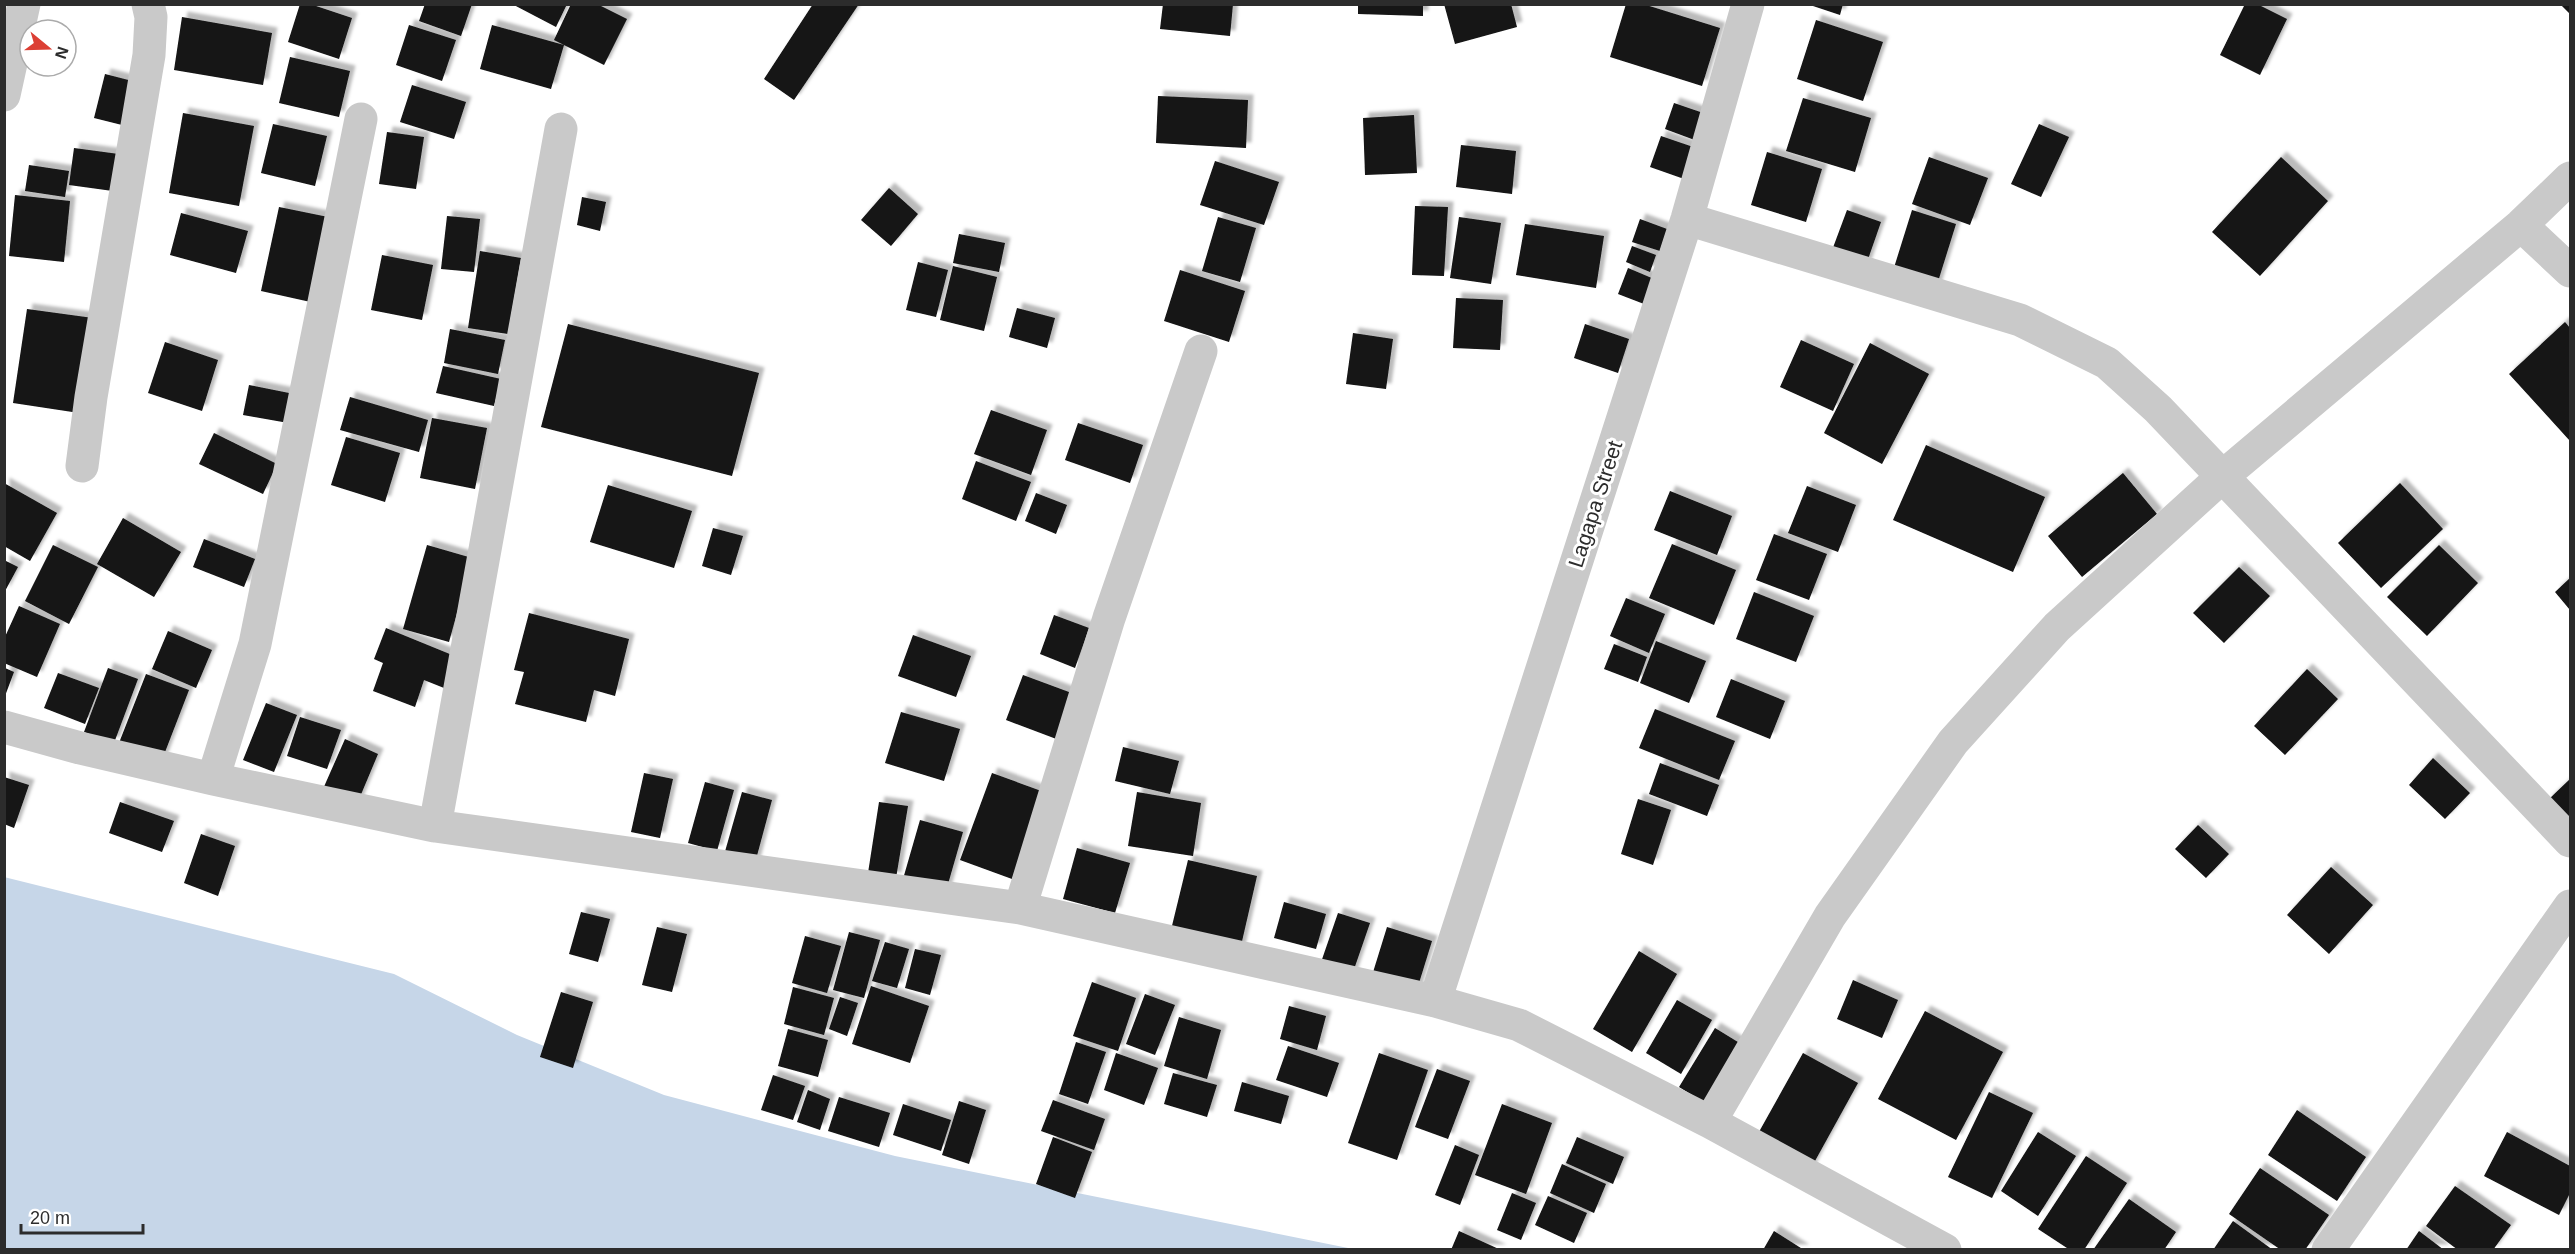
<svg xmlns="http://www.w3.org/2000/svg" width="2575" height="1254" viewBox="0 0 2575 1254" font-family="Arial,sans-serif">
<defs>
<filter id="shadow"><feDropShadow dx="5.5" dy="-5.5" stdDeviation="1.5" flood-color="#0004"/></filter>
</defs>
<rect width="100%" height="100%" fill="#fff"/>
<path fill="#c6d6e8" d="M4,877L394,974L517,1035L664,1095L895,1156L1353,1249H5Z"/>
<path fill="#131313" filter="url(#shadow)" d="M300,4H310L352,18L339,59L288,42Z
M425,4H472L461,36L419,21Z
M512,4H567L556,27Z
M571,4H597L627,19L604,65L554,40Z
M813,4H859L794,100L764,79Z
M1163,4H1233L1230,36L1160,29Z
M1358,4H1423V16L1358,14Z
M1444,4H1511L1517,27L1455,44Z
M1626,4H1643L1720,28L1702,86L1610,57Z
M1807,4H1843L1840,15Z
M2245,4H2257L2287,19L2260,75L2220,55Z
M2560,4H2570V14Z
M182,17L272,33L263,85L174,70Z
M1816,20L1883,42L1863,101L1797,79Z
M409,25L456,40L442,81L396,65Z
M492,25L564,45L551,89L480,69Z
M290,57L350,71L339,117L279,103Z
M105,74L140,83L130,127L94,118Z
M412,85L466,102L454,139L400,122Z
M1158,96L1248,100L1246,148L1156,143Z
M1803,98L1871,118L1855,172L1786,151Z
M1674,103L1709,115L1700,142L1665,129Z
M183,113L254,126L239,206L169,193Z
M1414,115L1417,173L1365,175L1363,118Z
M273,124L327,136L315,186L261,173Z
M2039,124L2069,137L2041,197L2011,184Z
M387,132L424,137L416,189L379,184Z
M1661,136L1699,149L1687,180L1650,167Z
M1461,145L1516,151L1512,194L1456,187Z
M74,148L126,155L120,192L69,185Z
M1767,152L1822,169L1806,222L1751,205Z
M1929,157L1988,178L1970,225L1912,204Z
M2281,157L2328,201L2260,276L2212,232Z
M1215,161L1279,182L1264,225L1200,205Z
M29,165L69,171L65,197L25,191Z
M889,188L918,214L891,246L861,220Z
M15,195L70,201L64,262L9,256Z
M582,197L606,202L600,231L577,225Z
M1415,206L1448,207L1444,276L1412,275Z
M279,207L333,218L315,303L261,291Z
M1847,210L1881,222L1866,265L1831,253Z
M1912,210L1956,224L1936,288L1892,274Z
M181,213L248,231L236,273L170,255Z
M447,216L480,219L474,272L441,269Z
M1218,217L1256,228L1240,282L1202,271Z
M1459,217L1501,223L1491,284L1450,278Z
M1640,219L1667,229L1660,251L1632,242Z
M1525,224L1604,236L1596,288L1516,275Z
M959,234L1005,243L999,272L953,263Z
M1632,246L1656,255L1650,272L1626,262Z
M480,251L521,258L508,334L468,328Z
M382,255L433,265L422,320L371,310Z
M918,262L948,270L936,317L906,310Z
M953,266L997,277L984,331L940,320Z
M1628,268L1654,279L1644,304L1618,294Z
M1180,270L1245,291L1229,342L1164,321Z
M1456,298L1503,300L1500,350L1453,348Z
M1017,308L1055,318L1047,348L1009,337Z
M27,309L93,318L79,413L13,403Z
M2565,322L2570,328V441L2509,374Z
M568,324L759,373L732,476L541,427Z
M1585,324L1629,339L1618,373L1574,358Z
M450,329L505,340L498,374L444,363Z
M1353,333L1393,339L1386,389L1346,384Z
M1801,340L1854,364L1833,411L1780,387Z
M165,342L218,360L202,411L148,393Z
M1870,343L1929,374L1882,464L1824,433Z
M443,366L501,379L494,406L436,393Z
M249,385L299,395L294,424L243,415Z
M350,397L428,420L419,452L340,430Z
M991,410L1047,430L1031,475L974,454Z
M432,418L487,428L475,489L420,478Z
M1078,423L1143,445L1130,483L1065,460Z
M214,433L277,464L263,494L199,464Z
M346,437L400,453L385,502L331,485Z
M1926,445L2045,497L2013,572L1893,520Z
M976,461L1031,482L1016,521L962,499Z
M2123,473L2157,514L2082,577L2048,536Z
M4,483L57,513L30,561L4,546Z
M2400,483L2443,529L2381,588L2338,543Z
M608,485L692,511L674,568L590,542Z
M1807,486L1856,505L1838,552L1788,533Z
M1670,491L1732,516L1717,555L1654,530Z
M1036,493L1067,505L1056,534L1025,521Z
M123,518L181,552L154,597L97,564Z
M713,528L743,536L731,575L702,566Z
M1774,534L1827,554L1809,600L1756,580Z
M204,539L255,559L244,587L193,567Z
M1672,544L1736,570L1714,625L1649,598Z
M53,545L98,567L69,624L25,601Z
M427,545L472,558L449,642L403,629Z
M2439,545L2478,583L2427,636L2387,597Z
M4,560L18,567L4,593Z
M2239,567L2270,596L2224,643L2193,613Z
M2570,578V610L2555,592Z
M1754,592L1814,616L1796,662L1736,639Z
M1626,598L1665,614L1649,653L1610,636Z
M19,606L60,624L37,677L4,663V639Z
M529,613L629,639L615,696L594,690L586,722L515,704L524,672L514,670Z
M1054,615L1089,628L1075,668L1040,654Z
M386,628L457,657L444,688L424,680L415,707L373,691L383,663L374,659Z
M168,631L212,650L196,688L152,669Z
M913,635L971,656L956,697L898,676Z
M1656,641L1706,661L1689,703L1640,683Z
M1614,644L1647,657L1638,682L1604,669Z
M5,668L14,672L5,696Z
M108,668L138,679L114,743L84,732Z
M2307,669L2338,699L2285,755L2254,726Z
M58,673L99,688L85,724L44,708Z
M146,674L189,690L160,765L117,748Z
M1023,675L1077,695L1059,740L1006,720Z
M1731,679L1785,701L1770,739L1716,717Z
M266,703L297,715L274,772L243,760Z
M1655,709L1735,741L1719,780L1639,748Z
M901,712L960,729L944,781L885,763Z
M300,717L341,730L327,769L287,756Z
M345,739L378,754L357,804L323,789Z
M1123,747L1179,761L1170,794L1115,781Z
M2433,758L2470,793L2445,819L2409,785Z
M1660,763L1719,785L1707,816L1649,794Z
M644,773L673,779L660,838L631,832Z
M992,773L1044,792L1012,879L960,860Z
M4,777L29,785L14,828L4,824Z
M2570,779V826L2547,801Z
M705,782L734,790L717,851L688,843Z
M742,792L772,800L755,863L724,855Z
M1137,792L1201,803L1193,856L1128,846Z
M1638,799L1671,810L1653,865L1621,854Z
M120,802L174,821L162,852L109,833Z
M879,802L908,806L896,878L868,873Z
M920,820L963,832L946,891L903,879Z
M2198,825L2229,854L2206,878L2175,849Z
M201,834L235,846L218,896L184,883Z
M1077,848L1130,863L1115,913L1063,899Z
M1188,860L1257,876L1240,950L1170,934Z
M2331,867L2373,905L2329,954L2287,915Z
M1284,902L1326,914L1316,949L1274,938Z
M581,912L610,919L598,962L569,954Z
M1338,913L1370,923L1351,978L1319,968Z
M657,927L687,934L672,992L642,985Z
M1387,927L1432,941L1415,996L1370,982Z
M849,932L880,940L864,998L833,990Z
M805,936L841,946L827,993L792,983Z
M885,942L909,949L897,988L872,981Z
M915,949L941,955L930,995L905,988Z
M1639,951L1677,974L1632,1052L1593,1029Z
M1853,980L1898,1000L1882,1038L1837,1019Z
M1092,982L1136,998L1118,1051L1073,1036Z
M871,986L929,1006L910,1063L852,1044Z
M793,987L834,998L824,1035L784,1024Z
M561,992L593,1002L573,1068L540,1057Z
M1145,994L1175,1005L1155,1055L1126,1044Z
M840,997L858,1003L847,1036L829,1029Z
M1677,1000L1712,1020L1681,1074L1646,1053Z
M1289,1006L1326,1016L1317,1050L1280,1039Z
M1925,1011L2003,1052L1956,1140L1878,1099Z
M1179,1017L1221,1030L1207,1079L1164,1066Z
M1715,1028L1746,1047L1710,1106L1679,1087Z
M788,1029L828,1040L818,1077L778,1066Z
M1076,1042L1106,1052L1088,1104L1059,1094Z
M1288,1046L1339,1063L1327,1097L1276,1080Z
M1116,1053L1158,1068L1144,1105L1104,1090Z
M1379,1053L1428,1070L1397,1160L1348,1143Z
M1803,1053L1858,1083L1810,1170L1755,1139Z
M1437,1069L1470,1081L1448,1139L1415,1127Z
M1173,1073L1217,1085L1207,1117L1164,1104Z
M773,1075L805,1086L793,1120L761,1110Z
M1242,1082L1289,1096L1281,1124L1234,1111Z
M808,1090L830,1099L820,1130L797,1122Z
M1989,1092L2033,1113L1992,1198L1948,1177Z
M839,1097L890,1113L879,1147L828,1131Z
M1053,1100L1105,1119L1094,1150L1041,1131Z
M959,1101L986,1110L969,1164L942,1155Z
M903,1104L951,1120L941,1151L893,1135Z
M1502,1104L1552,1123L1526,1194L1475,1175Z
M2297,1110L2366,1157L2337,1201L2268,1155Z
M2038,1132L2076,1156L2038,1216L2001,1191Z
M2507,1132L2570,1166V1193L2559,1215L2484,1176Z
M1053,1137L1092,1152L1075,1198L1036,1184Z
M1577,1137L1624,1157L1613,1184L1566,1163Z
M1455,1145L1479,1155L1460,1205L1435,1195Z
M2086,1156L2127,1183L2084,1250H2070L2038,1229Z
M1562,1164L1606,1184L1594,1213L1550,1193Z
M2260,1168L2329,1215L2305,1250H2281L2229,1214Z
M2455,1186L2511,1225L2493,1250H2458L2426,1226Z
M1512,1193L1536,1203L1521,1240L1497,1230Z
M1548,1196L1587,1213L1574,1243L1535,1225Z
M2129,1199L2176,1232L2164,1250H2093Z
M2233,1221L2273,1250H2213Z
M1459,1231L1501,1250H1451Z
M1774,1231L1804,1250H1763Z
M2419,1231L2444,1250H2406Z"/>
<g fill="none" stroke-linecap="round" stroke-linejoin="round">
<path stroke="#c9c9c9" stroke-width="33" d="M4,95L24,4
M1687,219L2020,320L2107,363L2158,409L2570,841
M2521,225L2570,271
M82,466L91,397L149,55L151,17L148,4
M4,727L80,748L213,779L435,826L1020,908L1435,1001L1519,1025L1710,1122L1945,1250
M213,779L255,644L361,119
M435,826L561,129
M1020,908L1109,618L1201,351
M1435,1001L1687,219L1748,4
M1710,1122L1830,916L1953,742L2057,627L2223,476L2521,225L2570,178
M2328,1250L2570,906"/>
</g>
<g text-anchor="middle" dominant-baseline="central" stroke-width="6" stroke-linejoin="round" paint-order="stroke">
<g font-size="21" fill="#2c2c2c" stroke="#fff">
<text transform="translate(1595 504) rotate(-72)">Lagapa Street</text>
</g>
</g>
<rect width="2575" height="1254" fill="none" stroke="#2c2c2c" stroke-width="12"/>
<g transform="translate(48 48) rotate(109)"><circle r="28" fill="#ffffff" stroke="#ababab" stroke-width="1.5"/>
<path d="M0-4.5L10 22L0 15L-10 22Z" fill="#dc3f34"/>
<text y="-9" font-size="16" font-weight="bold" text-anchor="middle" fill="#2c2c2c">N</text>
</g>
<path d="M21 1224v9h122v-9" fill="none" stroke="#2c2c2c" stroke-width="3"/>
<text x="30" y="1224" font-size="18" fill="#2c2c2c" stroke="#ffffff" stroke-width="4.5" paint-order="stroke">20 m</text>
</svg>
